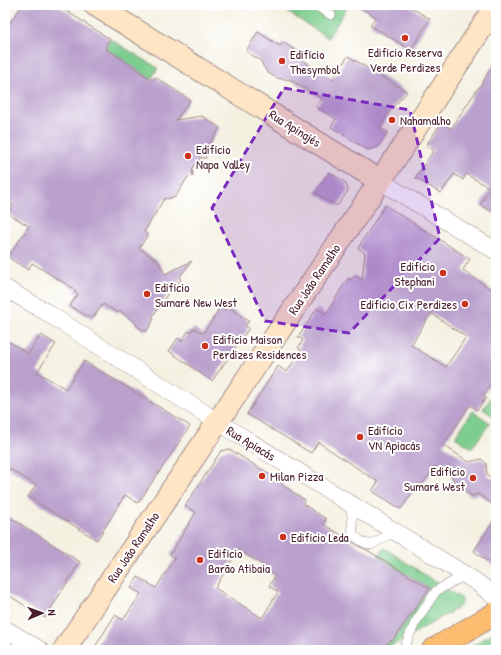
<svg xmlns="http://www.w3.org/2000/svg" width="501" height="655" viewBox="0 0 501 655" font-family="'Patrick Hand',sans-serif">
<rect width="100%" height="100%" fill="#fff"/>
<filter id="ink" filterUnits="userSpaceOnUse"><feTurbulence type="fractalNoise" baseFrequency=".025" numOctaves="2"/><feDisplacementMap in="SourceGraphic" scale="8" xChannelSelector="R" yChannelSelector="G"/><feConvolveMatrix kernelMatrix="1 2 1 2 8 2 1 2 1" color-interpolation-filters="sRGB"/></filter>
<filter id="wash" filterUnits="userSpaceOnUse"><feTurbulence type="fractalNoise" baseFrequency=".012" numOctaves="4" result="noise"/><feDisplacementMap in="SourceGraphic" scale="16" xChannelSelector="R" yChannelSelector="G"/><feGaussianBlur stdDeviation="0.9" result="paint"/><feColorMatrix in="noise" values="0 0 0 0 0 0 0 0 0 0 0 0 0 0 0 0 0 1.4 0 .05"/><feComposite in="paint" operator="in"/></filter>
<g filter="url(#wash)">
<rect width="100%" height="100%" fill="#f4f1e1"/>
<path fill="#7dcd8e" stroke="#64765c" d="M277,5H346L348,6L328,38Z
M110,39L158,68L151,79L126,62L118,56L105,50L108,45L107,44Z
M496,391V415L495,417L483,409Z
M473,411L490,423L472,448L455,437Z
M384,548L462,599C463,604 460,606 456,609L385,650H377L394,639L429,588L378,557Z
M496,630V650H465L493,633Z"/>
<g id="blocks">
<path fill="#baa0cc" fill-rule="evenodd" d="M22,5H57L110,39L107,44L108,45L106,49L118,56L152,80L155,77L190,100L176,120L202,116L220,128L205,151L206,158H200L192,169L193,176L188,177L175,197L164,199L144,232L148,235L139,248L158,261L165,274L192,261L179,278L181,279L173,290L171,289L152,317L154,319L147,331L145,330L144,331L136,325L135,322L119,311L118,313L103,304L92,319L70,306L78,294L74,292L76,290L32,263L28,270L8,257L29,226L7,213L13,205L5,200V30Z
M356,5H407L430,19L411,50L370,25L376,17Z
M258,32L280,46L283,42L298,52L295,56L333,79L348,56L407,92L392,108L380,128L388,132L378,147L368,150L331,127L336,119L316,107L322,99L291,80L277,78L268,73L263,66L261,61L246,51Z
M496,60V214L480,205L490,188L466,174L463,180L454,174L441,193L415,178L434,150L426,146L441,123L451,129L478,88H479Z
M329,172L346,183L348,191L337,206L315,193Z
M385,205L470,259L463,270L496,293V376L483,396L486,398L477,410L470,405L443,445L469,462L481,459L486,463L487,475L496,480V506L478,494L472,496L454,484L453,478L435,466L421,486L418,484L401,509L372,491L378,482L318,442L311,453L247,414L278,366L287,372L301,350L298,348L303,340L298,337L317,308L326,314L348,278L351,280L354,275L362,280L365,253L358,248ZM431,313L466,337L446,367L411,345Z
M227,306L249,321L245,326L249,328L212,381L169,351L178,338L182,341L188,331L191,332L194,328L203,334L220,308L224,311Z
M41,335L56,344L37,372L66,389L84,361L190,426L138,503L125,495L97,540L28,497L36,485L5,466V339L28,354Z
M229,449L283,483L282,485L305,500L303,504L326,519L323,524L350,540L358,546L367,550L429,588L394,639L377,650H93L115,615L123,620L141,594L131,588L138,577L156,588L175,558L170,555L196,512L185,506L221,451ZM238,550L263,565L261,567L275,576L269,586L278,592L262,618L215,588Z
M5,514L80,562L45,618L5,593Z
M496,517V568L474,551Z"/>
</g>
</g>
<g filter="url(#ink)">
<use href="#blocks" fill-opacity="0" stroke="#9f8886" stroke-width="1"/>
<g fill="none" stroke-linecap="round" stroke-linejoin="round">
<defs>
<path id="lane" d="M315,5L331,15
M351,504L353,534C357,539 365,544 371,545L395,531
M403,650L415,623L436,591L465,575"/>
<path id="street" d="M380,181L496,251
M5,288L46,312L218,422L475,581L488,591L496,598
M5,629L40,650"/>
<path id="secondary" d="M95,5L380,181
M64,650L403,147L496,6"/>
<path id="primary" d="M433,650L496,613"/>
</defs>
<use href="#lane" stroke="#9f8886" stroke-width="10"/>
<use href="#street" stroke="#9f8886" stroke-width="18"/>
<use href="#secondary" stroke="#9f8886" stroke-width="24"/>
<use href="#primary" stroke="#9f8886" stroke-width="24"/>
<path stroke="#9f8886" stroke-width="2.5" stroke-dasharray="1 3" stroke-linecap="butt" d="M491,650L496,647"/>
<use href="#lane" stroke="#fff" stroke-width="9"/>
<use href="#street" stroke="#fff" stroke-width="17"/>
<use href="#secondary" stroke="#fee5c5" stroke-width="22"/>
<use href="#primary" stroke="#fcbd6f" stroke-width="22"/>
</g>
</g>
<path fill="#7b2cbf" fill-opacity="0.2" stroke="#7b2cbf" stroke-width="3" stroke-dasharray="8 5" stroke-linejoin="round" d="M284,88L410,110L440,238L349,333L265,321L212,208Z"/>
<g fill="#c8321e" stroke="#fff" stroke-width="1.5">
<circle cx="405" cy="38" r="4"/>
<circle cx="282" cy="61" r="4"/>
<circle cx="392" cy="120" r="4"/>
<circle cx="188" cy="156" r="4"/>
<circle cx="443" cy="273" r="4"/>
<circle cx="147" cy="294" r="4"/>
<circle cx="465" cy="304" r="4"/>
<circle cx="205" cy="346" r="4"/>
<circle cx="360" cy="437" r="4"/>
<circle cx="262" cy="476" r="4"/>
<circle cx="473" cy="478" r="4"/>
<circle cx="283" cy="537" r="4"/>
<circle cx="200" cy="560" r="4"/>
</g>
<g text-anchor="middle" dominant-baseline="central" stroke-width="4" stroke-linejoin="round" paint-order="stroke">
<g font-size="13" fill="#4a1f2b" stroke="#fff" text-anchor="start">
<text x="405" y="52" text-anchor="middle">Edifício Reserva<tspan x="405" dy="15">Verde Perdizes</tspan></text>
<text x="290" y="54">Edifício<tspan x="290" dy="15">Thesymbol</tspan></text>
<text x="400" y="120">Nahamalho</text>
<text x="196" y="149">Edifício<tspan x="196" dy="15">Napa Valley</tspan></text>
<text x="435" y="266" text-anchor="end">Edifício<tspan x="435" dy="15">Stephani</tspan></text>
<text x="155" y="287">Edifício<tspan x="155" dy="15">Sumaré New West</tspan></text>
<text x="457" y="304" text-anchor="end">Edifício Cix Perdizes</text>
<text x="213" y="339">Edifício Maison<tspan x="213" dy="15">Perdizes Residences</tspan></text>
<text x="368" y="430">Edifício<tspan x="368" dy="15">VN Apiacás</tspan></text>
<text x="465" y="471" text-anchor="end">Edifício<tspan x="465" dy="15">Sumaré West</tspan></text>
<text x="270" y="476">Milan Pizza</text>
<text x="291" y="537">Edifício Leda</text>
<text x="208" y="553">Edifício<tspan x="208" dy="15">Barão Atibaia</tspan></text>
</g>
<g font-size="13" fill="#4a1f2b" stroke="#fff">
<text transform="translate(295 128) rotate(32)">Rua Apinajés</text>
<text transform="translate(314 279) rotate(-56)">Rua João Ramalho</text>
<text transform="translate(251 443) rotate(31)">Rua Apiacás</text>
<text transform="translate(133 547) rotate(-56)">Rua João Ramalho</text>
</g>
</g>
<rect width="501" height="655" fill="none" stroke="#fff" stroke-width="20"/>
<g transform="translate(42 613) rotate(88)" stroke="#ffffff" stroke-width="3" paint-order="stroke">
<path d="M0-3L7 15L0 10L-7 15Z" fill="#4a1f2b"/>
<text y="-6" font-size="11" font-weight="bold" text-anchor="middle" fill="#4a1f2b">N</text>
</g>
</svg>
